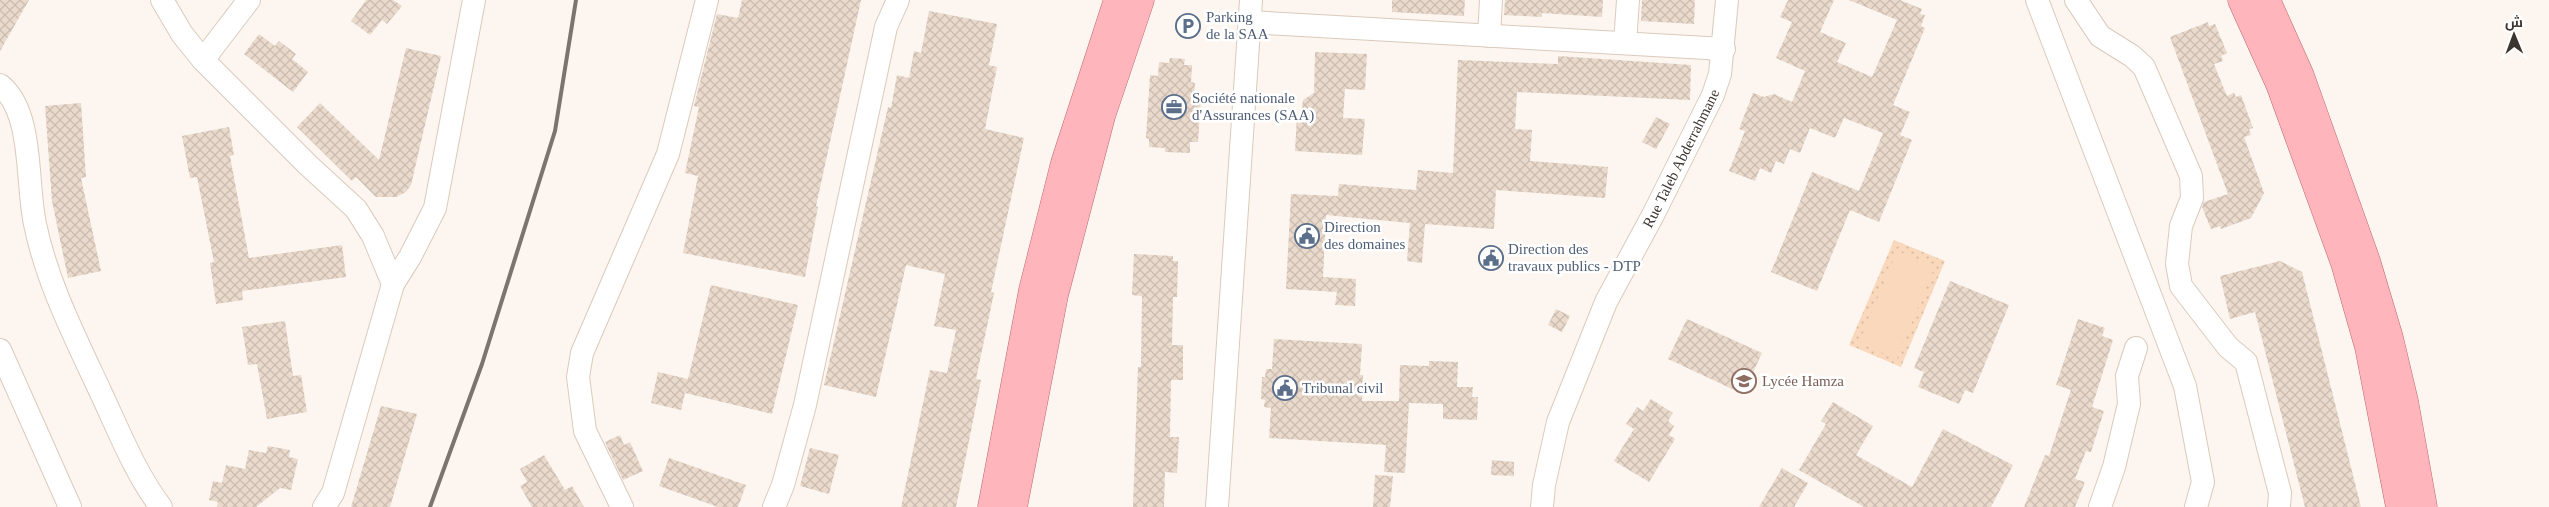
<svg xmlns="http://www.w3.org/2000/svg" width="2549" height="507" viewBox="0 0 2549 507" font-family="'Times New Roman',Cairo,serif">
<defs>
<pattern id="grass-dots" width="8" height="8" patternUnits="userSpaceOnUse" patternTransform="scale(1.25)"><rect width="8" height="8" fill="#f9d8bb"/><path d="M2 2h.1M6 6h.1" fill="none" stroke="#d6baa1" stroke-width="1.8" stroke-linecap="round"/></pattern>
<pattern id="building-cross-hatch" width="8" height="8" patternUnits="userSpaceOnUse" patternTransform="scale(1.25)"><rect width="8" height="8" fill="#eadacc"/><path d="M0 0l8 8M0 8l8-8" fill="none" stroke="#cabcb0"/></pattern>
</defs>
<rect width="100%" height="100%" fill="#fdf6f0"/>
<path fill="url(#grass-dots)" d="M1894,240L1945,261L1901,367L1849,345Z"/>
<path fill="#f9d8bb" d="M1897,251L1935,266L1897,359L1859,343Z"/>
<path fill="url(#building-cross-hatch)" d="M0,0H29L0,51Z
M366,0H393L402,6L387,24L382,20L370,35L351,21Z
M742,0H861L816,206L818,207L805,277L683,253L698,176L685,173L699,107L694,106L717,14L738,18Z
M1392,0H1465L1464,16L1392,12Z
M1505,0H1603L1602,17L1542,13V17L1504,15Z
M1642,0H1695L1694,24L1641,21Z
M1788,0H1834L1820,32L1846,43L1837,62L1872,77L1897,20L1849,0H1900L1922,9L1920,14L1925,15L1921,26L1925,28L1893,105L1910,112L1900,135L1912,140L1879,222L1850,210L1817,291L1771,272L1812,172L1859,191L1883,133L1844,118L1835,138L1810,128L1800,153L1790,149L1784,164L1776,161L1771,173L1760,168L1755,181L1729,171L1745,131L1739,129L1753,93L1764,97L1774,94L1792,102L1805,71L1776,58L1792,22L1780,17Z
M929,11L997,24L989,65L997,67L985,129L1024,138L991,292L994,293L976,379L981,380L956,507H901L930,370L947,373L956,330L934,326L945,274L906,265L876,397L824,385L888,107L891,108L897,75L909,78L914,51L921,53Z
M2208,22L2209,26L2215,24L2227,53L2221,56L2223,61L2214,64L2220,79L2227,96L2234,93L2236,97L2241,95L2253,128L2249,129L2251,135L2244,137L2264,193L2251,218L2221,229L2220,226L2211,229L2202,207L2204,202L2228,194L2170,37Z
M259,34L275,46L279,41L296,54L292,59L308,72L293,92L244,54Z
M406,48L441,56L411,185L406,192L396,197H376L356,177L352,181L297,127L320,103L379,160Z
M1315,52L1367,54L1365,90L1345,89L1343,118L1365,119L1362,155L1295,151L1297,115H1301L1303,100L1314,93Z
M1558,56L1691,65L1690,100L1517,92L1515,129L1532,130L1530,161L1608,167L1605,198L1496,190L1494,229L1425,224L1422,263L1407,261L1410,223L1326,215L1323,277L1356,279L1355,306L1335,305L1337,292L1286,289L1291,194L1338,196L1339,184L1416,190L1418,170L1453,173L1458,60L1558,64Z
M1170,58L1185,59L1184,65H1192L1191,82L1195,83L1194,99L1201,100L1198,142H1190V153L1165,152V148L1149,147V139L1146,138L1150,75L1158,76L1159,62L1169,63Z
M81,103L86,177L81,178L101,271L68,278L52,201L45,106Z
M1656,117L1670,124L1656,149L1642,142Z
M229,127L234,155L230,156L249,258L342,245L346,277L242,291L243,300L216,304L210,263L214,262L197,177L190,178L182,136Z
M1134,254L1173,256V261H1178L1177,297H1173L1172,345H1183V380H1171L1170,437H1179L1177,473L1165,472L1164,507H1133L1138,367H1141L1142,296L1132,295Z
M2280,261L2302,272L2361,507H2305L2255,312L2230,319L2220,276Z
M1950,281L2009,305L1973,393L1965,390L1959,404L1918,387L1924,372L1914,368Z
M711,285L798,305L772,414L685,393L681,410L651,403L658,372L688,379Z
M1556,309L1570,316L1562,332L1548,325Z
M1687,319L1762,353L1743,394L1668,359Z
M2078,319L2105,328L2102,336L2113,340L2092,407L2104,411L2091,452L2086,451L2075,479L2085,482L2075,507H2024L2045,455L2049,456L2071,390L2056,385Z
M285,321L293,376L301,375L307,412L267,419L257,364L248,365L242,327Z
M1274,339L1362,344L1360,375H1363L1362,401H1399L1400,365L1429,366V361L1458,362L1457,387H1473L1472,397H1478L1477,420L1443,419V404L1409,403L1405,473L1384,472L1386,445L1269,438L1271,408L1264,407L1265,400L1261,399L1262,377H1265L1266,369H1272Z
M1651,399L1673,413L1668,421L1674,426L1669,435L1675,439L1649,482L1614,461L1634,429L1626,424L1637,407L1643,411Z
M1833,402L1873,426L1856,455L1912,487L1943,429L2013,465L1991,507H1864L1799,470L1826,424L1821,421Z
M381,406L417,414L390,507H351Z
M620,435L624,445L630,442L643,471L623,480L605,442Z
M268,446L290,450L289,457L298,459L291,490L280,488L256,507H217L218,502L209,500L213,481L222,483L226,465L245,469L249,450L266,453Z
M810,448L839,455L829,494L800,486Z
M544,455L565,490L572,486L584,507H532L520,486L527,482L520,469Z
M669,458L746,485L738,507H718L659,486Z
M1492,460L1514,462V476L1491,475Z
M1782,468L1808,483L1794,507H1759Z
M1375,475L1393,476L1390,507H1373Z"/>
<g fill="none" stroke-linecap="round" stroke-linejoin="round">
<defs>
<g id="minor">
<path d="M162,0L182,34L203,60L308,165L356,209L373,236L393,284"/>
<path d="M2037,0L2185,386L2203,482L2196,507"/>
<path d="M2076,0L2100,36L2132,56L2144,67L2191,176L2192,198L2181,226L2177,264L2181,286L2228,347L2246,362L2280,493L2279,507"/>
<path d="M1249,22L1724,49"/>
<path d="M1489,36L1491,0"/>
<path d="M1625,43L1628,0"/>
<path d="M203,60L249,0"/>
<path d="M0,85C34,112 26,183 35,224C47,283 76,339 101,393C119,431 135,473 161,507"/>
<path d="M0,350L70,507"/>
<path d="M324,507L333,493L393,284L410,257L435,208L474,0"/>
<path d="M622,507L585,431L578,377L582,353L668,154L707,0"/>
<path d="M774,507L783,485L805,405L886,27L898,0"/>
<path d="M1217,507L1251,0"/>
<path id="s1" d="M1542,507L1544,485L1558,422L1606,302L1653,215L1713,95L1720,74L1727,0"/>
<path d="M2100,507L2114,467L2129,404L2127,376L2136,348"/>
</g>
<path id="major" d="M2242,0L2280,84L2345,263L2369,347L2400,507
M2266,0L2300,76L2366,261L2389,338L2404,401L2423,507
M992,507L1033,290L1065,163L1118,0
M1013,507L1054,295L1101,116L1140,0"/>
</defs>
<use href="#minor" stroke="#dacabc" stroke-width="24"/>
<use href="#major" stroke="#ba686d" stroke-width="29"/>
<use href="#minor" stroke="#fff" stroke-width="22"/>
<use href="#major" stroke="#ffb5bb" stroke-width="28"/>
<path stroke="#7c756f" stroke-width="4" d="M430,507L482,364L555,131L576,0"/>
</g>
<defs>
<symbol id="parking-ring" viewBox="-11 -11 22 22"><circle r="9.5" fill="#fff" stroke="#5c6f8a" stroke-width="1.5"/><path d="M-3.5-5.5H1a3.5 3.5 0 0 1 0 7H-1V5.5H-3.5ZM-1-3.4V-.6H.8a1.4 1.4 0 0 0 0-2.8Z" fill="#5c6f8a"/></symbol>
<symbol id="office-ring" viewBox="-11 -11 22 22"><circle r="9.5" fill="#fff" stroke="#5c6f8a" stroke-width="1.5"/><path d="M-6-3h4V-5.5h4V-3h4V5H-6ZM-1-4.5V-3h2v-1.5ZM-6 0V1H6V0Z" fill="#5c6f8a"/></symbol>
<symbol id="civic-ring" viewBox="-11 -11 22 22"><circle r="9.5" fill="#fff" stroke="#5c6f8a" stroke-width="1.5"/><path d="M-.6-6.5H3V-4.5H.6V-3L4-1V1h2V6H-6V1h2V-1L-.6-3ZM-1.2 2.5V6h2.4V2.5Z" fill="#5c6f8a"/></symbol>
<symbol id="school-ring" viewBox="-11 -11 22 22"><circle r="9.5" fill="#fff" stroke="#8d6e63" stroke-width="1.5"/><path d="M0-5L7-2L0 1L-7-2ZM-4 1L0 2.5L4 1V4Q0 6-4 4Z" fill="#8d6e63"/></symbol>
</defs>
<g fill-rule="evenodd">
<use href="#parking-ring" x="1174" y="12" width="28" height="28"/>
<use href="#office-ring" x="1160" y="93" width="28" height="28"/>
<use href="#civic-ring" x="1293" y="222" width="28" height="28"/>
<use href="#civic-ring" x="1477" y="244" width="28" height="28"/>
<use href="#school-ring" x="1730" y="367" width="28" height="28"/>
<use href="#civic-ring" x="1271" y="374" width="28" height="28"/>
</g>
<g text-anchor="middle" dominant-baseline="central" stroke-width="5" stroke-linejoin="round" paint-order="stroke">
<g font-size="15" fill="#4e5e75" stroke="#fff" text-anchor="start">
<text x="1206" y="17">Parking<tspan x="1206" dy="17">de la SAA</tspan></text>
<text x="1192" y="98">Société nationale<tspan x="1192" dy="17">d'Assurances (SAA)</tspan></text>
<text x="1324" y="227">Direction<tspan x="1324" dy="17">des domaines</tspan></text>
<text x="1508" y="249">Direction des<tspan x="1508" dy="17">travaux publics - DTP</tspan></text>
<text x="1302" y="388">Tribunal civil</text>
</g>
<g font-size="15" fill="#3b352f" stroke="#fff">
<text stroke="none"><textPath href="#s1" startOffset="378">Rue Taleb Abderrahmane</textPath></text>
</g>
<g font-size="15" fill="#785e54" stroke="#fff" text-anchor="start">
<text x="1762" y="381">Lycée Hamza</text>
</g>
</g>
<g transform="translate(2514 35) rotate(359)" stroke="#ffffff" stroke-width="4" paint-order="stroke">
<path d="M0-4L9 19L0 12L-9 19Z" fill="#3b352f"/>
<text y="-8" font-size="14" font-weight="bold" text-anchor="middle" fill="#3b352f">ش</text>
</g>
</svg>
